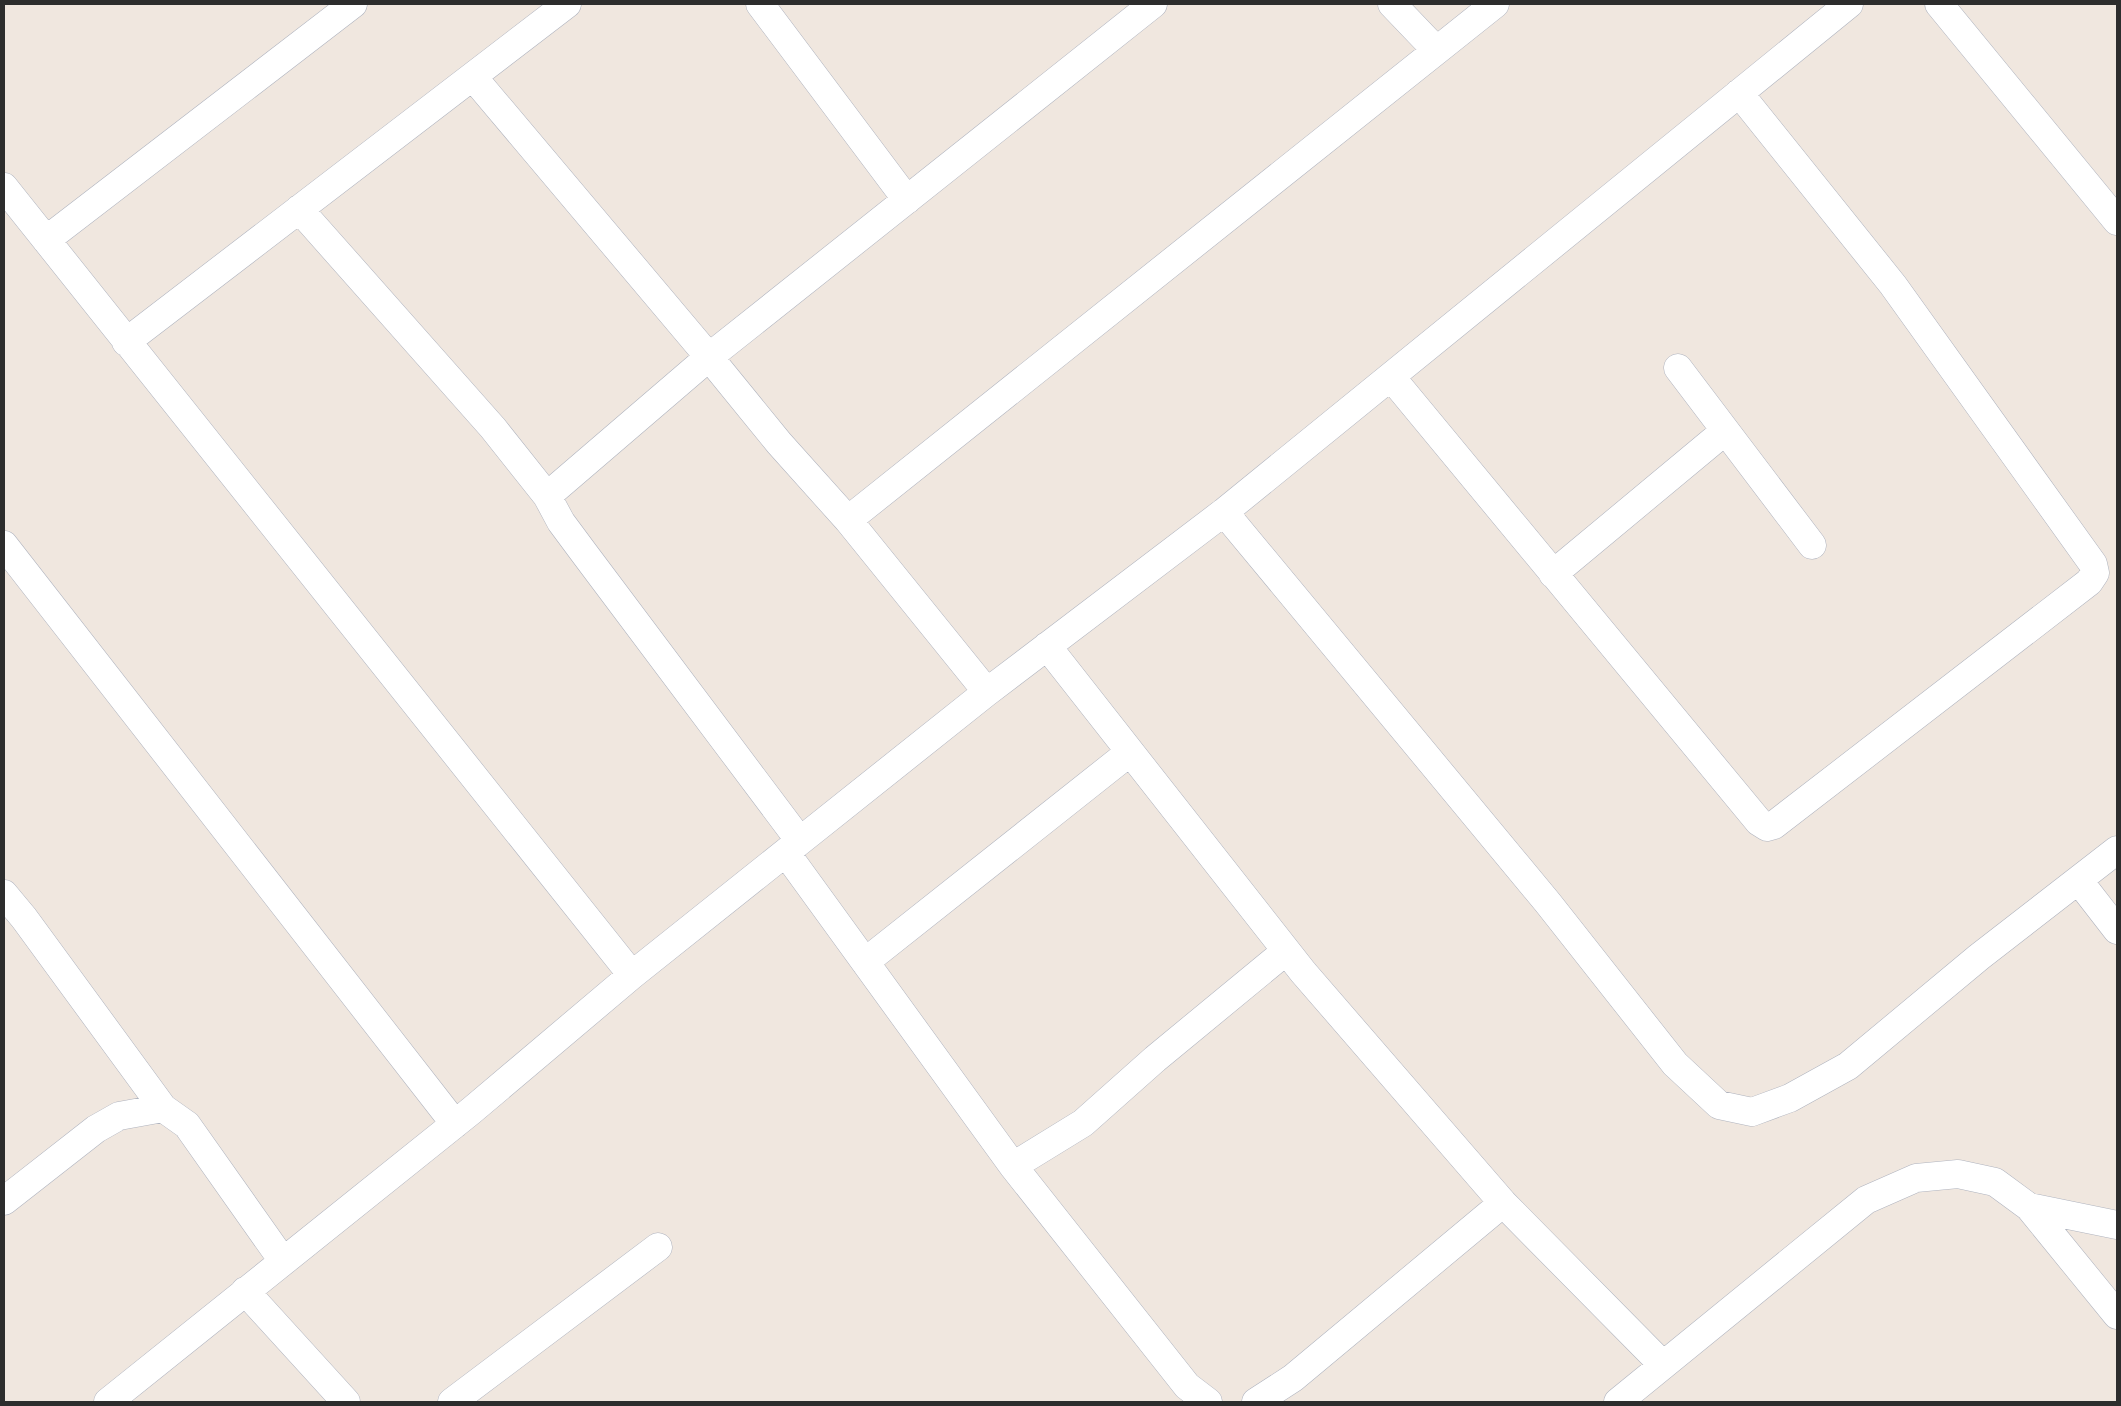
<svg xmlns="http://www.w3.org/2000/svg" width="2121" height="1406" viewBox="0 0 2121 1406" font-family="Commissioner,sans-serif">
<rect width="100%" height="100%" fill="#f0e7df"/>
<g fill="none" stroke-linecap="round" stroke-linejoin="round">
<defs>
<path id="street" d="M760,4L907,200
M1392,4L1436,50
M1939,4L2117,221
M473,77L709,357L1153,4
M4,187L632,975
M299,209L493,428L547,496L709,357L779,443L848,520L987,692
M46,240L353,4
M126,342L567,4
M1678,368L1812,545
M1391,377L1759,822L1767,827L1774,825L2089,582L2095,573L2093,564L1893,285L1739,93
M547,496L561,522L584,553L800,841
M1224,512L1548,903L1675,1064L1719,1105L1752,1112L1790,1098L1848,1066L1979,957L2117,850
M848,520L1495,4
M4,545L455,1124
M1553,574L1725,431
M1047,646L1303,972L1503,1203L1663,1365
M786,853L1013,1166L1187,1386L1208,1402
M2079,881L2117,930
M4,894L24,918L163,1108
M865,962L1130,752
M1013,1166L1083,1123L1155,1059L1286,951
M4,1201L96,1129L119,1116L163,1108L187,1125L283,1261
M2029,1207L2117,1225
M245,1291L346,1402
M108,1402L471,1111L632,975L800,841L987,692L1224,512L1849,4
M452,1402L658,1247
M1256,1402L1293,1378L1503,1203
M1618,1402L1866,1200L1916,1178L1958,1174L1995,1182L2029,1207L2117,1315"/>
</defs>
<use href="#street" stroke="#afb3be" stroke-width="29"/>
<use href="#street" stroke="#fff" stroke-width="28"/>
</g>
<rect width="2121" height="1406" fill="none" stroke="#2d2d2d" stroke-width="10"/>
</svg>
